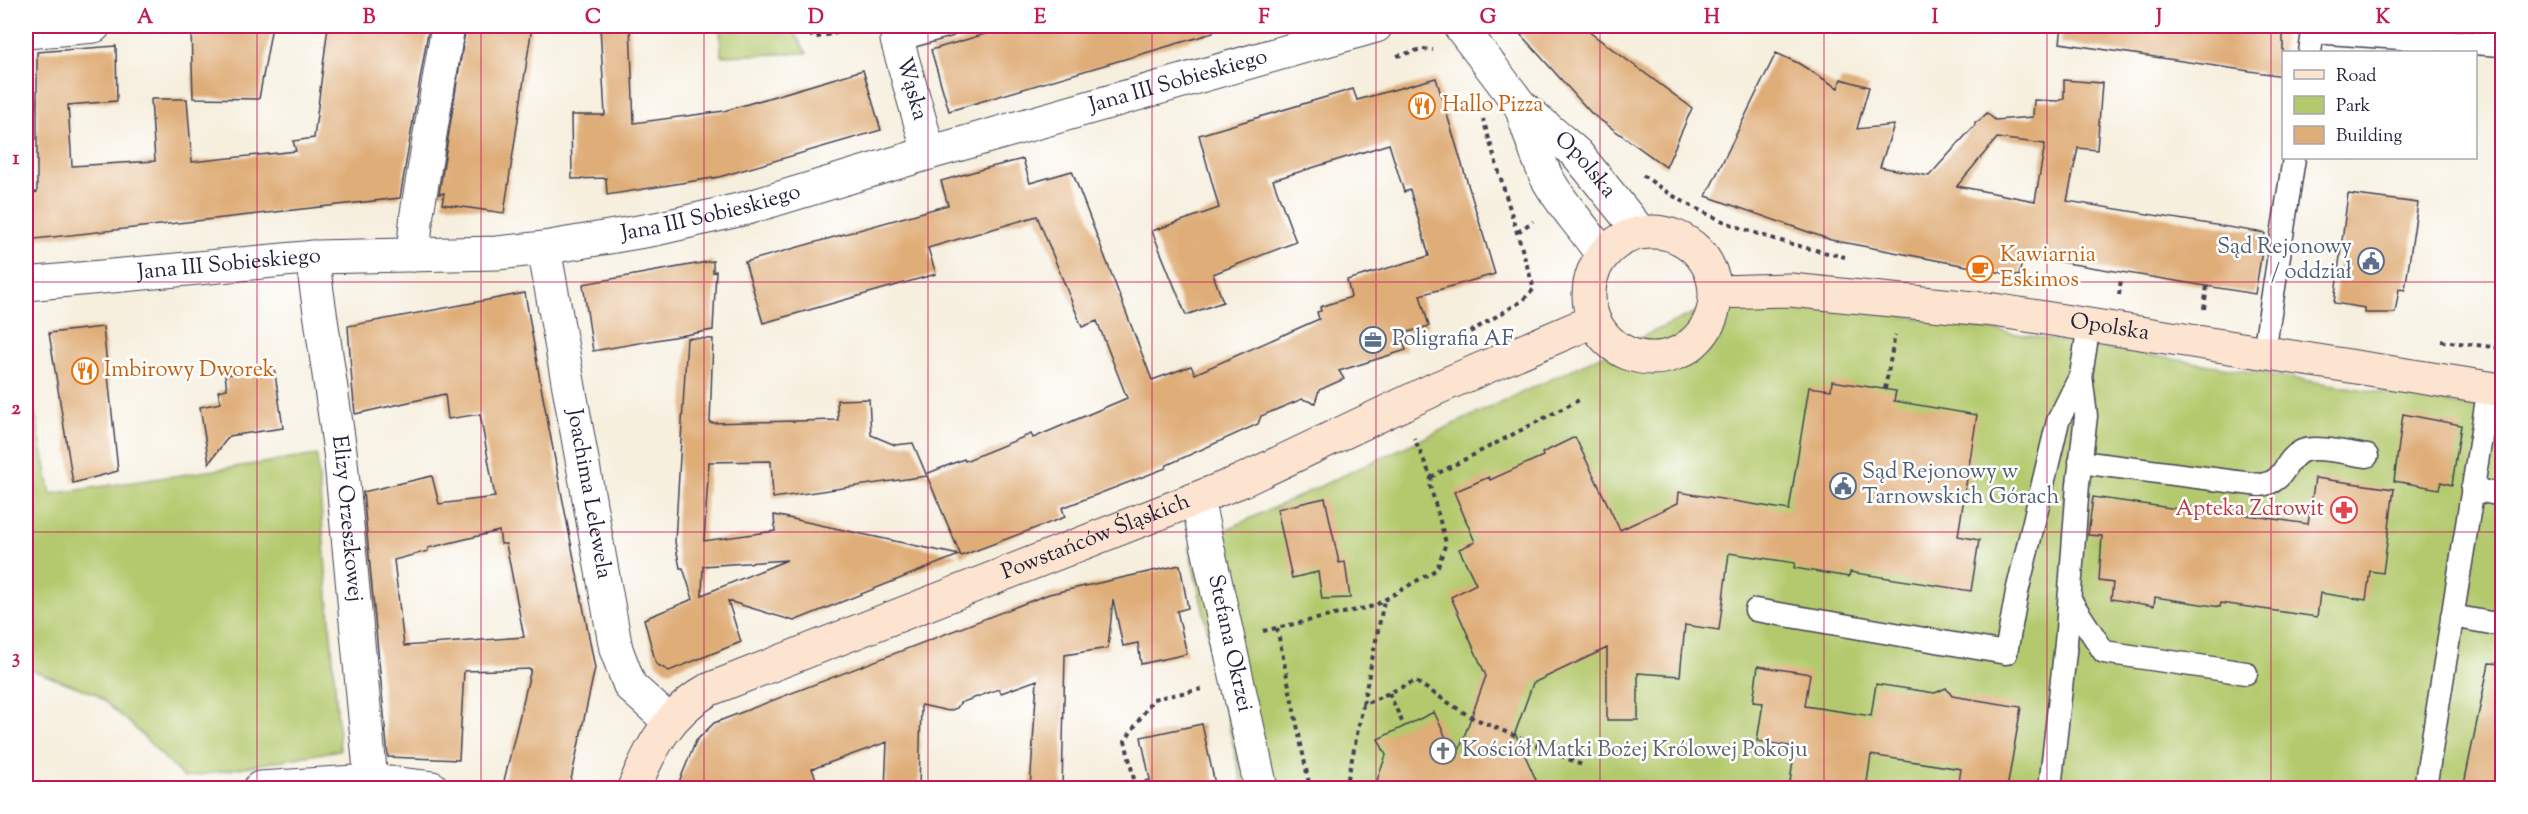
<svg xmlns="http://www.w3.org/2000/svg" width="2528" height="814" viewBox="0 0 2528 814" font-family="'Sorts Mill Goudy',serif">
<rect width="100%" height="100%" fill="#fff"/>
<filter id="ink" filterUnits="userSpaceOnUse"><feTurbulence type="fractalNoise" baseFrequency=".0167" numOctaves="2"/><feDisplacementMap in="SourceGraphic" scale="12" xChannelSelector="R" yChannelSelector="G"/><feConvolveMatrix kernelMatrix="1 2 1 2 8 2 1 2 1" color-interpolation-filters="sRGB"/></filter>
<filter id="wash" filterUnits="userSpaceOnUse"><feTurbulence type="fractalNoise" baseFrequency=".008" numOctaves="4" result="noise"/><feDisplacementMap in="SourceGraphic" scale="24" xChannelSelector="R" yChannelSelector="G"/><feGaussianBlur stdDeviation="1.35" result="paint"/><feColorMatrix in="noise" values="0 0 0 0 0 0 0 0 0 0 0 0 0 0 0 0 0 1.4 0 .05"/><feComposite in="paint" operator="in"/></filter>
<g filter="url(#wash)">
<rect width="100%" height="100%" fill="#f6efde"/>
<path fill="#b4c96d" stroke="#6b7654" stroke-width="1.5" d="M720,26H790L807,53L721,56Z
M1743,290L2502,412V788H1243L1189,547Z
M26,370L51,494L317,455L340,750L184,778L136,729L96,694L26,668Z"/>
<g id="blocks">
<path fill="#dfad78" fill-rule="evenodd" d="M237,26H272L259,99L193,98L191,29Z
M328,26H429L400,198L26,240V194L37,192V52L116,46L117,101L68,105L72,166L155,161L151,99H187L192,162L296,151L293,141L314,138Z
M466,26H532L504,213L442,204L444,193L439,194Z
M600,26H630L634,123L724,111L863,70L881,130L719,177L607,195L606,178L572,179L571,115H605Z
M1012,26H1212L1213,33L949,111L931,50Z
M1513,26H1581L1692,108L1666,167L1592,114Z
M2062,26H2283V76L2060,43Z
M1776,53L1798,63L1838,88L1841,79L1869,87L1857,129L1894,125L1880,167L1929,176L1975,125V122L1979,121L1987,113L1995,120L2033,117L2034,100L2058,101L2064,99V80L2102,83L2097,150L2078,148L2067,201L2265,233L2255,294L2023,256L2019,276L1831,240L1706,196ZM1997,138L2045,144L2035,201L1957,186Z
M1436,78L1495,274L1420,295L1429,326L1401,334L1406,350L1339,371L1344,379L1319,390L1315,403L1302,399L1261,416L1258,424L1167,465L1166,468L1062,508L1065,517L961,556L927,476L773,498L771,461L709,462L704,541L775,531L774,515L959,555L794,621L728,601L741,642L669,671L656,664L644,619L693,599L683,568H680L675,542L687,338L713,339L710,423L838,420L837,400L869,399L871,435L895,445L913,443L926,474L964,459L965,461L1031,434L1033,438L1127,398L1097,321L1082,327L1037,216L928,248L936,274L763,323L745,262L948,205L941,181L983,169L1023,159L1030,183L1072,171L1152,380L1191,366L1195,374L1319,319L1317,312L1321,311L1320,307L1351,297L1347,280L1429,256L1410,190L1404,192L1389,144L1273,180L1296,242L1213,274L1223,302L1186,315L1152,231L1219,208L1199,135L1353,89L1357,100ZM787,560L709,592L702,595L703,566Z
M2348,194L2418,203L2405,290L2399,289L2395,313H2365V308L2334,303Z
M713,261V272L716,271L713,330L593,351L583,284Z
M525,293L542,392L595,668L569,789H502L531,669L464,671L459,760L388,757L363,492L432,476L439,504L495,497L480,414L448,419L445,394L355,414L352,383L348,326ZM499,531L501,544H506L524,637L404,646L394,560L428,551V548Z
M103,327L118,471L73,483L49,333Z
M274,367L283,428L229,436L209,463L200,407L221,403L218,391L227,389L225,375Z
M1832,381L1896,391L1894,401L1977,415L1958,536L1979,540L1971,591L1850,572L1849,577L1794,568L1795,563L1729,553L1719,630L1685,625L1680,676L1638,673V720H1607V648L1533,683L1515,733L1540,789H1374L1386,755L1378,739L1434,712L1456,759L1486,676L1451,597L1476,584L1459,549L1475,542L1454,492L1489,477L1490,480L1543,456L1542,453L1575,437L1620,530L1678,503L1679,492L1789,510L1809,387L1831,390Z
M2403,414L2461,425L2452,485L2441,482L2439,489L2394,481Z
M2315,478L2394,489L2383,573L2370,571L2366,600L2320,593L2317,617L2221,603L2220,607L2155,597L2154,606L2111,599L2113,583L2099,581L2102,536L2088,535L2093,497L2185,510L2186,506L2308,524Z
M1325,498L1339,563L1345,562L1350,598L1322,599L1318,572L1292,578L1277,509Z
M1180,565L1188,608L1177,611L1187,654L1141,664L1138,643L1123,646L1113,599L1108,648L1065,655L1062,789H1030L1037,680L1001,693L999,689L960,703L957,708L949,711L921,705L919,789H885L887,742L812,769L820,788L676,789L696,741L714,723L1049,594Z
M2489,663L2502,664V789H2463Z
M1758,666L1810,674L1805,706L1871,716L1876,684L1935,693L1946,688L1952,696L2021,707L2007,789H1958L1961,769L1871,755L1866,789H1789L1795,747L1757,741L1763,703L1753,702Z
M1202,724L1216,789H1152L1141,737Z"/>
</g>
</g>
<g filter="url(#ink)">
<use href="#blocks" fill-opacity="0" stroke="#424153" stroke-width="1.5"/>
<g fill="none" stroke-linecap="round" stroke-linejoin="round">
<defs>
<path id="lane" d="M892,27L897,40L947,26
M2310,52L2313,32L2502,45
M2264,352L2294,158
M2080,462L2260,485C2287,482 2282,461 2302,451C2316,445 2351,454 2367,456
M2472,489L2502,495
M2070,600L2104,652L2246,673
M1756,610L2006,653L2017,592L2058,421L2081,375L2089,325
M2452,616L2502,625
M2050,788L2066,643L2078,484L2086,416L2081,375
M2425,788L2489,387"/>
<g id="street">
<path id="s1" d="M1460,26L1520,105L1577,154L1640,232"/>
<path d="M26,32L94,26"/>
<path id="s2" d="M897,40L929,153"/>
<path d="M1521,107C1529,130 1536,156 1547,178C1562,206 1585,228 1602,255"/>
<path id="s3" d="M544,248L616,649L630,686L670,722"/>
<path d="M413,255L417,213L448,26"/>
<path id="s4" d="M312,257L340,451L371,781"/>
<path id="s5" d="M26,284L316,257L497,253L544,248L656,229L747,208L929,153L1376,26"/>
<path id="s6" d="M1197,499L1261,788"/>
<path d="M260,788L371,781L432,788"/>
</g>
<g id="secondary">
<circle cx="1652" cy="295" r="63"/>
<path id="s7" d="M1716,292L1790,290L1994,310L2502,390"/>
<path id="s8" d="M634,788C650,748 670,712 708,690L1241,481L1437,388L1593,321"/>
</g>
</defs>
<use href="#lane" stroke="#424153" stroke-width="25"/>
<use href="#street" stroke="#424153" stroke-width="35"/>
<use href="#secondary" stroke="#424153" stroke-width="35"/>
<path stroke="#424153" stroke-width="4" stroke-dasharray="4.5 4.5" stroke-linecap="butt" d="M805,26L813,38L863,27
M836,26L838,32
M1397,56L1422,49L1433,50
M1643,175C1702,221 1773,241 1845,257
M1518,232L1533,221
M2119,295L2121,279
M2204,309L2207,286
M1470,332L1522,301L1534,289L1483,119
M2441,341L2502,348
M1885,389L1895,335
M1431,477L1579,400
M1277,628L1310,788
M1263,631L1374,606L1437,569L1446,543L1430,485L1431,477L1414,438
M1389,693L1404,726
M1363,704L1384,601
M1136,785L1150,781
M1136,788L1125,741L1153,699L1202,689
M1346,788L1363,705L1415,681L1469,716L1582,765"/>
<use href="#lane" stroke="#fff" stroke-width="22"/>
<use href="#street" stroke="#fff" stroke-width="33"/>
<use href="#secondary" stroke="#fde4d0" stroke-width="33"/>
</g>
</g>
<path fill="none" stroke="#c2185b" stroke-width="1.5" stroke-opacity="0.55" d="M257,26V788M481,26V788M704,26V788M928,26V788M1152,26V788M1376,26V788M1600,26V788M1824,26V788M2047,26V788M2271,26V788M26,282H2502M26,532H2502"/>
<defs>
<symbol id="restaurant-ring" viewBox="-11 -11 22 22"><circle r="9.5" fill="#fff" stroke="#e8710a" stroke-width="1.5"/><path d="M-5-6h1v4h1v-4h1v4h1v-4h1v5L-1.5 .5V6h-2V.5L-5-1ZM5-6V6H3V1.5H1.5Q1.5-4 5-6Z" fill="#e8710a"/></symbol>
<symbol id="civic-ring" viewBox="-11 -11 22 22"><circle r="9.5" fill="#fff" stroke="#5c6f8a" stroke-width="1.5"/><path d="M-.6-6.5H3V-4.5H.6V-3L4-1V1h2V6H-6V1h2V-1L-.6-3ZM-1.2 2.5V6h2.4V2.5Z" fill="#5c6f8a"/></symbol>
<symbol id="cafe-ring" viewBox="-11 -11 22 22"><circle r="9.5" fill="#fff" stroke="#e8710a" stroke-width="1.5"/><path d="M-5.5-4.5H6V0H3Q3 3.5 0 3.5H-2.5Q-5.5 3.5-5.5 0ZM3-3.2v2h1.7v-2ZM-6 4.5H4V6H-6Z" fill="#e8710a"/></symbol>
<symbol id="office-ring" viewBox="-11 -11 22 22"><circle r="9.5" fill="#fff" stroke="#5c6f8a" stroke-width="1.5"/><path d="M-6-3h4V-5.5h4V-3h4V5H-6ZM-1-4.5V-3h2v-1.5ZM-6 0V1H6V0Z" fill="#5c6f8a"/></symbol>
<symbol id="pharmacy-ring" viewBox="-11 -11 22 22"><circle r="9.5" fill="#fff" stroke="#e0444e" stroke-width="1.5"/><path d="M-2-6h4v4h4v4h-4v4h-4v-4h-4v-4h4Z" fill="#e0444e"/></symbol>
<symbol id="church-ring" viewBox="-11 -11 22 22"><circle r="9.5" fill="#fff" stroke="#6b7280" stroke-width="1.5"/><path d="M-1.2-6h2.4v3.5h3.3v2.4h-3.3V6h-2.4V-.1h-3.3v-2.4h3.3Z" fill="#6b7280"/></symbol>
</defs>
<g fill-rule="evenodd">
<use href="#restaurant-ring" x="1407" y="91" width="30" height="30"/>
<use href="#civic-ring" x="2356" y="246" width="30" height="30"/>
<use href="#cafe-ring" x="1965" y="254" width="30" height="30"/>
<use href="#office-ring" x="1358" y="325" width="30" height="30"/>
<use href="#restaurant-ring" x="70" y="356" width="30" height="30"/>
<use href="#civic-ring" x="1828" y="471" width="30" height="30"/>
<use href="#pharmacy-ring" x="2329" y="495" width="30" height="30"/>
<use href="#church-ring" x="1428" y="736" width="30" height="30"/>
</g>
<g text-anchor="middle" dominant-baseline="central" stroke-width="5" stroke-linejoin="round" paint-order="stroke">
<g font-size="22" fill="#22223b" stroke="#fff">
<text stroke="none"><textPath href="#s5" startOffset="1176">Jana III Sobieskiego</textPath></text>
<text stroke="none"><textPath href="#s2" startOffset="51">Wąska</textPath></text>
<text stroke="none"><textPath href="#s1" startOffset="188">Opolska</textPath></text>
<text stroke="none"><textPath href="#s5" startOffset="690">Jana III Sobieskiego</textPath></text>
<text stroke="none"><textPath href="#s5" startOffset="204">Jana III Sobieskiego</textPath></text>
<text stroke="none"><textPath href="#s7" startOffset="396">Opolska</textPath></text>
<text stroke="none"><textPath href="#s3" startOffset="250">Joachima Lelewela</textPath></text>
<text stroke="none"><textPath href="#s4" startOffset="264">Elizy Orzeszkowej</textPath></text>
<text stroke="none"><textPath href="#s8" startOffset="542">Powstańców Śląskich</textPath></text>
<text stroke="none"><textPath href="#s6" startOffset="148">Stefana Okrzei</textPath></text>
</g>
<g font-size="22" fill="#c56008" stroke="#fff" text-anchor="start">
<text x="1442" y="106">Hallo Pizza</text>
<text x="2000" y="256">Kawiarnia<tspan x="2000" dy="25">Eskimos</tspan></text>
<text x="104" y="371">Imbirowy Dworek</text>
</g>
<g font-size="22" fill="#4e5e75" stroke="#fff" text-anchor="start">
<text x="2352" y="248" text-anchor="end">Sąd Rejonowy<tspan x="2352" dy="25">/ oddział</tspan></text>
<text x="1392" y="340">Poligrafia AF</text>
<text x="1862" y="473">Sąd Rejonowy w<tspan x="1862" dy="25">Tarnowskich Górach</tspan></text>
</g>
<g font-size="22" fill="#be3a42" stroke="#fff" text-anchor="end">
<text x="2324" y="510">Apteka Zdrowit</text>
</g>
<g font-size="22" fill="#5b616d" stroke="#fff" text-anchor="start">
<text x="1462" y="751">Kościół Matki Bożej Królowej Pokoju</text>
</g>
</g>
<rect width="2528" height="814" fill="none" stroke="#fff" stroke-width="66"/>
<rect x="2282" y="51" width="195" height="108" fill="#ffffff" stroke="#a7a7b1" stroke-width="1.5"/>
<rect x="2294" y="70" width="30" height="9" fill="#fde4d0" stroke="#a7a7b1" stroke-width="1.5"/>
<text x="2336" y="81" font-size="18" fill="#22223b">Road</text>
<rect x="2294" y="96" width="30" height="18" fill="#b4c96d" stroke="#a7a7b1" stroke-width="1.5"/>
<text x="2336" y="111" font-size="18" fill="#22223b">Park</text>
<rect x="2294" y="126" width="30" height="18" fill="#dfad78" stroke="#a7a7b1" stroke-width="1.5"/>
<text x="2336" y="141" font-size="18" fill="#22223b">Building</text>
<rect x="33" y="33" width="2462" height="748" fill="none" stroke="#c2185b" stroke-width="2"/>
<g font-size="20" text-anchor="middle" font-weight="bold" fill="#c2185b">
<text x="145" y="23">A</text>
<text x="369" y="23">B</text>
<text x="593" y="23">C</text>
<text x="816" y="23">D</text>
<text x="1040" y="23">E</text>
<text x="1264" y="23">F</text>
<text x="1488" y="23">G</text>
<text x="1712" y="23">H</text>
<text x="1935" y="23">I</text>
<text x="2159" y="23">J</text>
<text x="2383" y="23">K</text>
<text x="16" y="164">1</text>
<text x="16" y="414">2</text>
<text x="16" y="663">3</text>
</g>
</svg>
